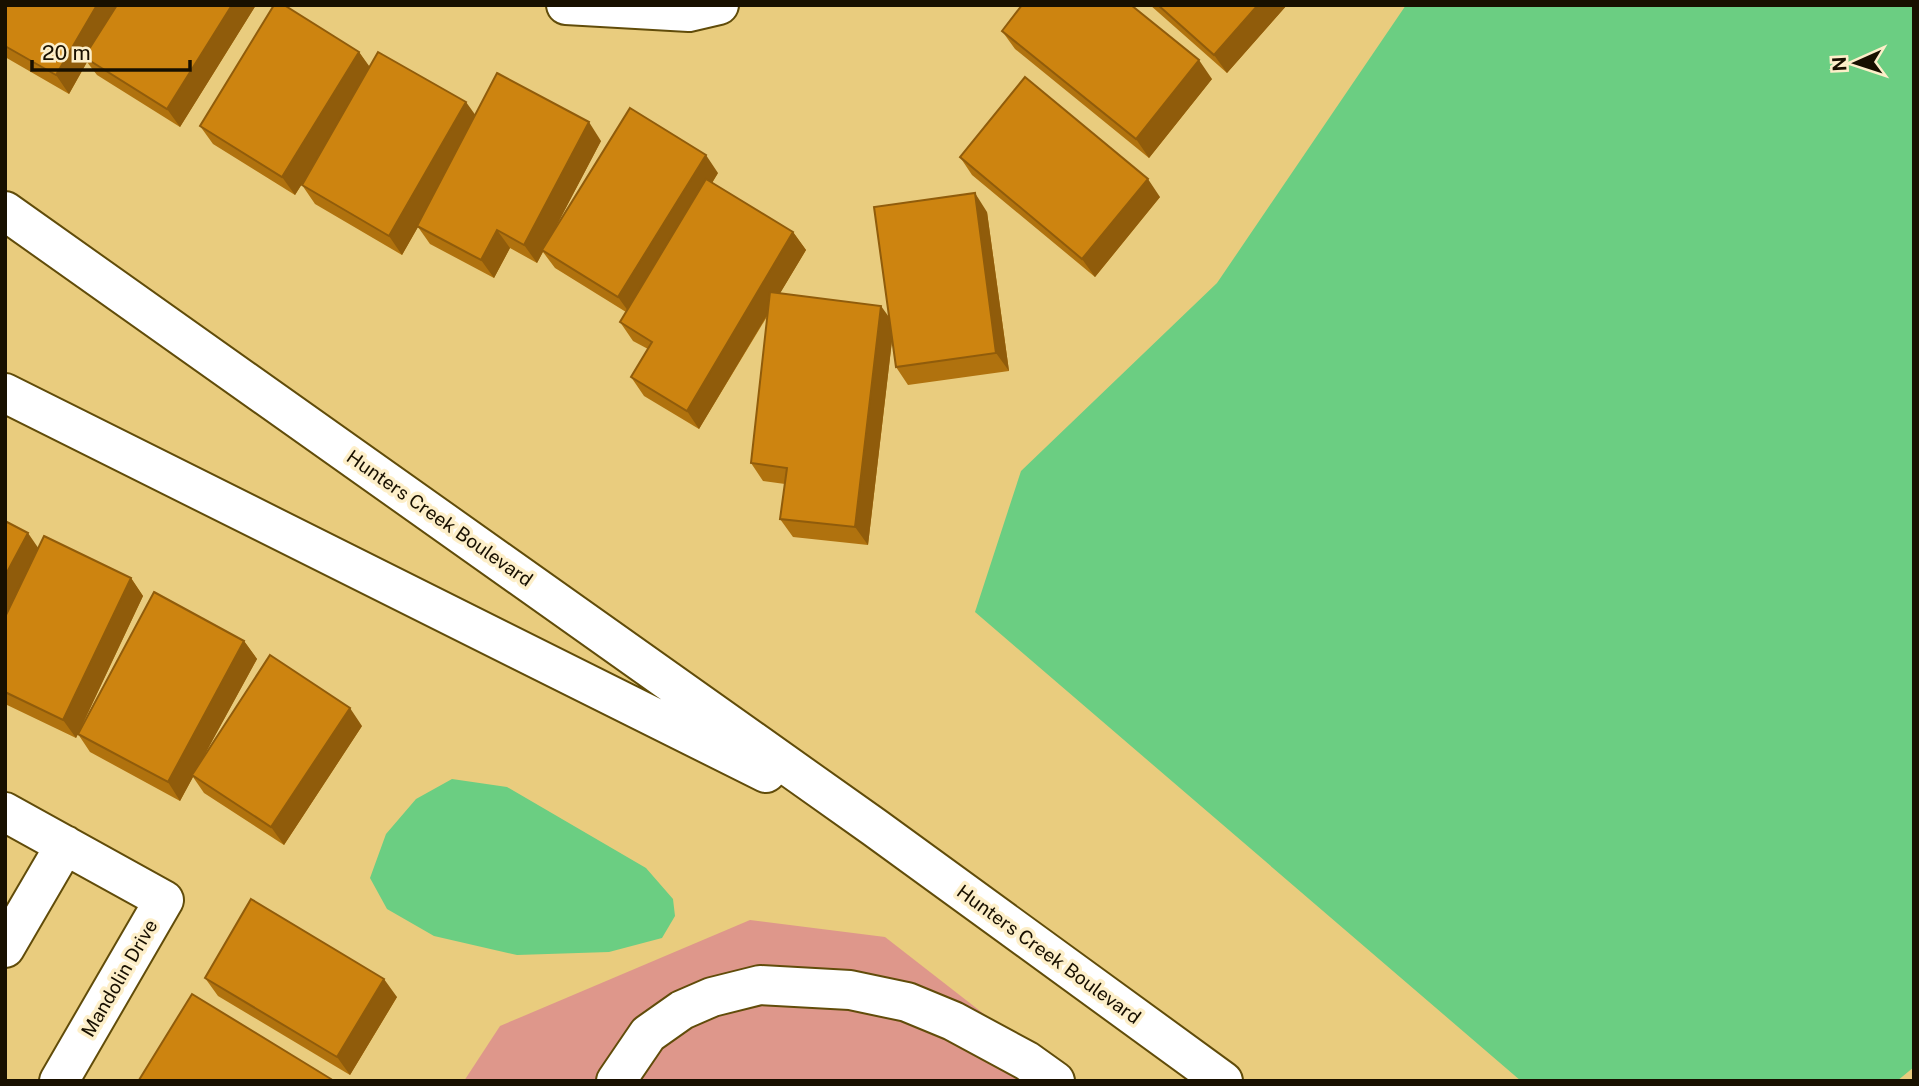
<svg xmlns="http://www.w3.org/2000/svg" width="1919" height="1086" viewBox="0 0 1919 1086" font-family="'Public Sans',sans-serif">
<rect width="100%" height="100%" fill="#e9cc7e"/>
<path fill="#de978b" d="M750,920L885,937L1070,1081H464L500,1026Z"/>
<path fill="#6bce82" d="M1406,5H1914V1067L1897,1081H1521L975,612L1021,471L1217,283Z
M452,779L507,787L646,868L673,899L675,916L662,938L609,952L517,955L434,936L387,909L370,878L386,834L416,799Z"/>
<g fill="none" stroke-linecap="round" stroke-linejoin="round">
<defs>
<path id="minor" d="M566,5L689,12L719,5
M5,211L874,827L1223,1081
M5,393L766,773
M5,812L164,900L59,1081
M5,948L65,845
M616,1081L648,1034L682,1010L712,997L760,985L850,990L907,1002L953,1021L1027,1061L1055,1081"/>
</defs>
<use href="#minor" stroke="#614c0a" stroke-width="42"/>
<use href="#minor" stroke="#fff" stroke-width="38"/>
</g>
<path fill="#b0720e" d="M5,5H256L180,127L97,75L87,62L69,94L5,57Z
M1150,5H1287L1227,73Z
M1002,31L1212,79L1149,158L1015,49Z
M359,52L369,67L475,115L601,141L554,230L718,173L712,183L793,232L806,250L780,293L889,317L987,212L1009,371L908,385L896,367L892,340L868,545L793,537L780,519L785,484L763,481L751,463L768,315L699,429L644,396L631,377L648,349L633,341L620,322L626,312L555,268L543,252L537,263L510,248L494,278L430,244L418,227L402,255L315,204L302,185L313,167L295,195L213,144L200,126Z
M960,157L1160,197L1095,277L972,175Z
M5,521L38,548L131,578L143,596L79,732L244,641L257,659L206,752L362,726L284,845L204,793L193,777L180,801L90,752L78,734L76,738L5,704Z
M205,978L397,997L350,1075L218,996Z"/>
<path fill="#905c0b" d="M97,5H120L84,57L87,62L69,94L56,75Z
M232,5H256L180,127L167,109Z
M1258,5H1287L1227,73L1214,55Z
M359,52L372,70L295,195L282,177Z
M1199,60L1212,79L1149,158L1136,139Z
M466,102L479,120L402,255L389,236Z
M589,122L601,141L537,263L524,245Z
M706,155L718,173L631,315L618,297Z
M1148,179L1160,197L1095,277L1082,259Z
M975,193L987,212L1009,371L996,353Z
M497,230L510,248L494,278L481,260Z
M793,232L806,250L699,429L687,411Z
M881,306L894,324L868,545L855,527Z
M28,533L41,552L5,619V576Z
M131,578L143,596L76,738L63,720Z
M244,641L257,659L193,776L192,775L193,777L180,801L168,782Z
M350,708L362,726L284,845L271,827Z
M384,979L397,997L350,1075L337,1057Z"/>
<path fill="#cd8410" stroke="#905c0b" stroke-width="2" d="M5,5H97L56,75L5,46Z
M117,5H232L167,109L84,57Z
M274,5H284L359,52L282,177L200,126Z
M1022,5H1131L1199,60L1136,139L1002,31Z
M1158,5H1258L1214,55Z
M378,52L466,102L389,236L302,185Z
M497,73L589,122L524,245L497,230L481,260L417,226Z
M1025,77L1148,179L1082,259L960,157Z
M630,108L706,155L618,297L542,250Z
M706,179L793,232L687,411L631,377L652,342L620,322Z
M975,193L996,353L896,367L874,207Z
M770,292L881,306L855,527L780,519L787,468L751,463Z
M5,521L28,533L5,576Z
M44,536L131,578L63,720L5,692V617Z
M154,592L244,641L168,782L78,734Z
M270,655L350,708L271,827L192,775Z
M251,899L384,979L337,1057L205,978Z
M192,994L331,1079L330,1081L139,1080Z"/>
<g text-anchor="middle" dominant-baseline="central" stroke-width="7" stroke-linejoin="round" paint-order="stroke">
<g font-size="19" fill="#181000" stroke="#fdefc9">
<text transform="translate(440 518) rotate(35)">Hunters Creek Boulevard</text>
<text transform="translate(1049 954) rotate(36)">Hunters Creek Boulevard</text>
<text transform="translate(119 978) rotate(-60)">Mandolin Drive</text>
</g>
</g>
<rect width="1919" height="1086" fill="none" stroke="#181000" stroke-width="14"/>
<g transform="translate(1856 63) rotate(267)" stroke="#fdefc9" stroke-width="5" paint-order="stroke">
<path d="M0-5L12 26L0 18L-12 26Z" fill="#181000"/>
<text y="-10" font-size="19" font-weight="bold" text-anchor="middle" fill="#181000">N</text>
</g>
<path d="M32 60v10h158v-10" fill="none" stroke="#181000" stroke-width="3.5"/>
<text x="42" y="60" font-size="21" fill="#181000" stroke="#fdefc9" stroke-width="5" paint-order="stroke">20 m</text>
</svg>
